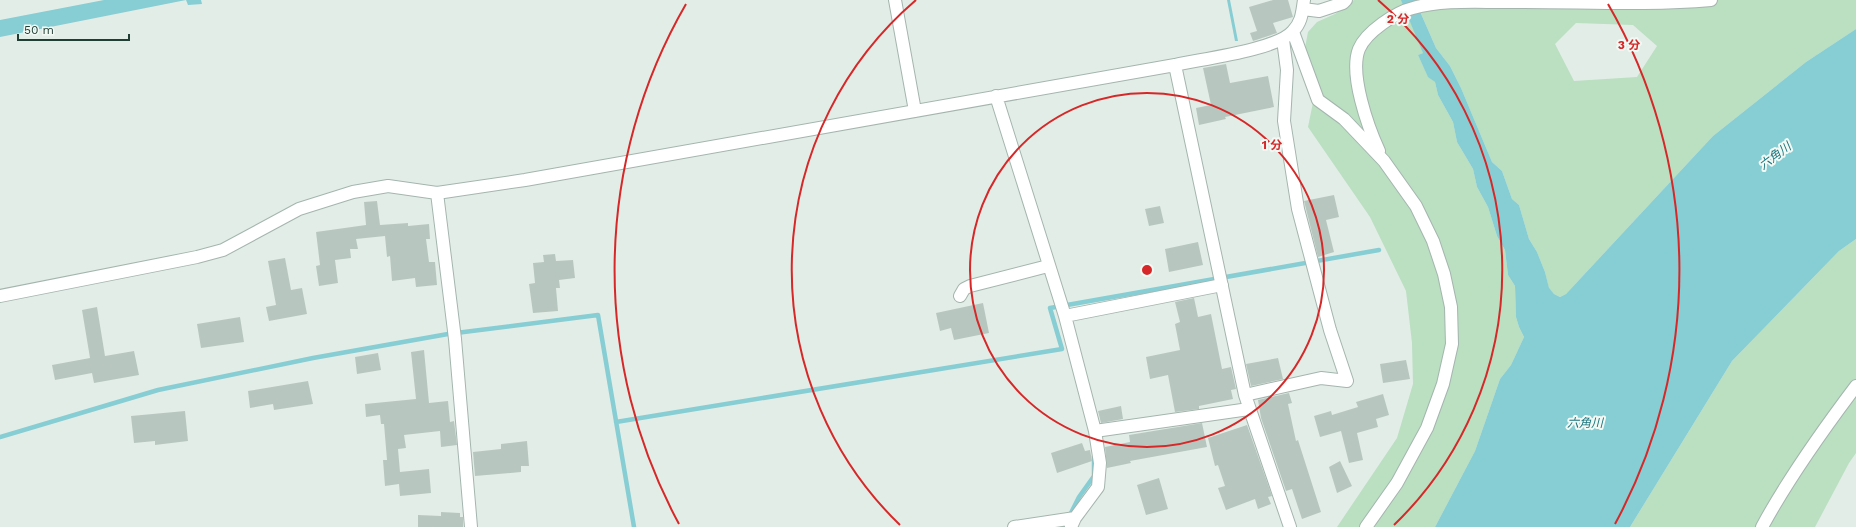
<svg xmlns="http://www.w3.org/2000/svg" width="1856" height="527" viewBox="0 0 1856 527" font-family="'Work Sans','Noto Sans JP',sans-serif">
<rect width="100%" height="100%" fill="#e2ede7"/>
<path fill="#badfc1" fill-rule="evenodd" d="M1354,0H1856V29L1806,62L1713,136L1566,294L1560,297L1554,294L1549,289L1545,272L1537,252L1529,239L1519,205L1512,199L1502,171L1492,162L1461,88L1450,66L1436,48L1416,2L1423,53L1418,55L1428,76L1435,82L1438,95L1453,122L1457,142L1473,169L1477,187L1488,207L1497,236L1505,250L1508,275L1515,286L1516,317L1519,327L1524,337L1511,365L1500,379L1475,451L1435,527H1337L1397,438L1413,384L1412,343L1406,291L1370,217L1308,127L1317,83L1304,53L1308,32L1317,22L1335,14ZM1576,23L1633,25L1657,46L1637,77L1574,81L1555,44Z
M1856,239V453L1849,463L1815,527H1630L1732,361L1839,251Z"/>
<path fill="#87cdd4" d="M104,0H201L202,4L188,5L186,0L0,37V20Z
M1227,0H1230L1238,41H1235Z
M1401,0H1415L1436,48L1450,66L1461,88L1492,162L1502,171L1512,199L1519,205L1529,239L1537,252L1545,272L1549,288L1554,294L1560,297L1566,294L1713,136L1806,62L1856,29V239L1839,251L1732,361L1630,527H1435L1475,451L1500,379L1511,365L1524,337L1519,327L1516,317L1515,286L1508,275L1505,250L1497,236L1488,207L1477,187L1473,169L1457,142L1453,122L1438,95L1435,82L1428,77L1418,55L1423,53Z"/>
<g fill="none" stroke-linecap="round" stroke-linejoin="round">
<path stroke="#87cdd4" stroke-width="4.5" d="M616,422L1062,349L1050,308L1379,250
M0,437L158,390L313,358L448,334L598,315L634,527
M1070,515L1079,497L1094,476V456"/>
</g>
<path fill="#b7c7c0" d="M1273,0H1288L1293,17L1273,23L1277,33L1253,41L1250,33L1257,31L1249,7Z
M1226,64L1230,83L1268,76L1274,107L1225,117L1226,119L1199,125L1196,108L1211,105L1203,68Z
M1334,195L1339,217L1326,220L1334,252L1318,257L1304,201Z
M377,201L380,225L408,223V226L429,224L430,239H426L429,262H435L437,285L416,287L415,278L392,281L390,256L387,257L385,236L356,239L358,249H350L351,258L335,260L338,283L319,286L316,266L320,265L316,232L366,225L364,202Z
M1160,206L1164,223L1149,226L1145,209Z
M1198,242L1203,265L1169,272L1165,249Z
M555,254L556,261L573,260L575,278L559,280L560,288H556L558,311L533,313L529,284L535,283L533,263L544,262L543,255Z
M285,258L291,290L302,288L307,314L269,321L266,307L276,305L268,261Z
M1194,298L1198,317L1211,314L1222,369L1231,367L1236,389L1231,390L1233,399L1199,406V409L1175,412L1168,375L1150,379L1146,357L1180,350L1175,324L1180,322L1175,302Z
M983,303L989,333L954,340L951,328L940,331L936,313Z
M97,307L105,356L134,351L139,375L94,383L92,373L55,380L52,365L90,358L82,310Z
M240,317L244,342L201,348L197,324Z
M424,350L429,403L448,401L450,422L454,421L457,445L441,447L440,431L404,435L406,448L398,449L400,472L429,469L431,493L400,496L399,484L385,486L383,460H387L384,424H381L380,415L366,417L365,404L416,399L411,352Z
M378,353L381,370L357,374L355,357Z
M1278,358L1283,379L1251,386L1246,364Z
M1406,360L1410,379L1383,383L1380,364Z
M308,381L313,404L274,410L273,404L250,408L248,391Z
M1289,393L1292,403L1288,404L1296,441L1298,440L1321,512L1302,519L1292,489L1286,491L1261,418L1258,400Z
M1383,394L1389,415L1376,419L1378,427L1357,433L1363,460L1349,463L1341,431L1320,437L1314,416L1331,411L1332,415L1358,407L1356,402Z
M1121,406L1123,419L1101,423L1098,411Z
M185,411L188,441L155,445V441L134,443L131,416Z
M1202,423L1207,447L1130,461L1131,463L1107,468L1105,447L1130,442L1129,435Z
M1247,425L1272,496L1268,497L1271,504L1258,509L1255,499L1226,510L1218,488L1225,486L1218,465L1215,466L1208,438Z
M527,441L529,466H521V472L475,476L473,452L501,449V444Z
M1082,443L1085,451L1090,450L1092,461L1057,473L1051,453Z
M1340,461L1352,486L1337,493L1329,467Z
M1159,478L1168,509L1146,515L1137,485Z
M441,512L460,513V517H463V527H418V515L441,516Z"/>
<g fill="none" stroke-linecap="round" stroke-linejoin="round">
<defs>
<path id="minor" d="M895,0L915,111
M1303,9L1319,11L1343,3L1346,0
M1293,32L1318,100L1344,119L1384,161L1416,206L1433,241L1444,274L1451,307L1452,344L1443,384L1427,428L1397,483L1366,527
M1175,65L1245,395L1290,527
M996,96L1065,316L1095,431L1100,463L1098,487L1075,518L1071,527
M1379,151C1368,127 1349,74 1359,49C1366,32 1396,12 1413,8C1442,0 1473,2 1503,2C1572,1 1642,6 1711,0
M437,193L455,339L471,527
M0,296L197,257L223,250L299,209L353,192L388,186L437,193L525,180L1175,65C1201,59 1277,50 1293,31C1302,22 1302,12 1304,0
M960,296L964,289L970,286L1048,266
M1065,316L1222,285
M1245,395L1321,378L1347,381L1330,330L1298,209L1284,121L1287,70L1283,40
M1095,431L1249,409
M1014,527L1075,518
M1762,527C1789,477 1822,431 1856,386"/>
</defs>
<use href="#minor" stroke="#a4b5ae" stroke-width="14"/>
<use href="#minor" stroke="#fff" stroke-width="12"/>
</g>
<g fill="none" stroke="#d62828" stroke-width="2">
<circle cx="1147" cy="270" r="177"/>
<path d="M900 525A355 355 0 0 1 916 0M1378 0A355 355 0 0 1 1394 525"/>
<path d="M679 524A532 532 0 0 1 686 4M1608 4A532 532 0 0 1 1615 524"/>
</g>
<g text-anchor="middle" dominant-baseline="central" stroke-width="4" stroke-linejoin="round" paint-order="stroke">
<g font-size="12" font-style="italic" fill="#19737c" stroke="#f2f9f5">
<text transform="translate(1775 156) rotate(-37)">六角川</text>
<text x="1585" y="423">六角川</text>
</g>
</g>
<circle cx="1147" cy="270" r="6" fill="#d62828" stroke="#f2f9f5" stroke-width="2"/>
<g font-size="12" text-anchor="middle" font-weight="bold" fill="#d62828" stroke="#f2f9f5" stroke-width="4" stroke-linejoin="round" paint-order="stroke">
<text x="1398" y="23">2 分</text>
<text x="1629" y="49">3 分</text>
<text x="1272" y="149">1 分</text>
</g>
<path d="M18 34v6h111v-6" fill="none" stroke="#213e34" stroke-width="2"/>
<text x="24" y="34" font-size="12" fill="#213e34" stroke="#f2f9f5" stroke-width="3" paint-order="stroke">50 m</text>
</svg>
